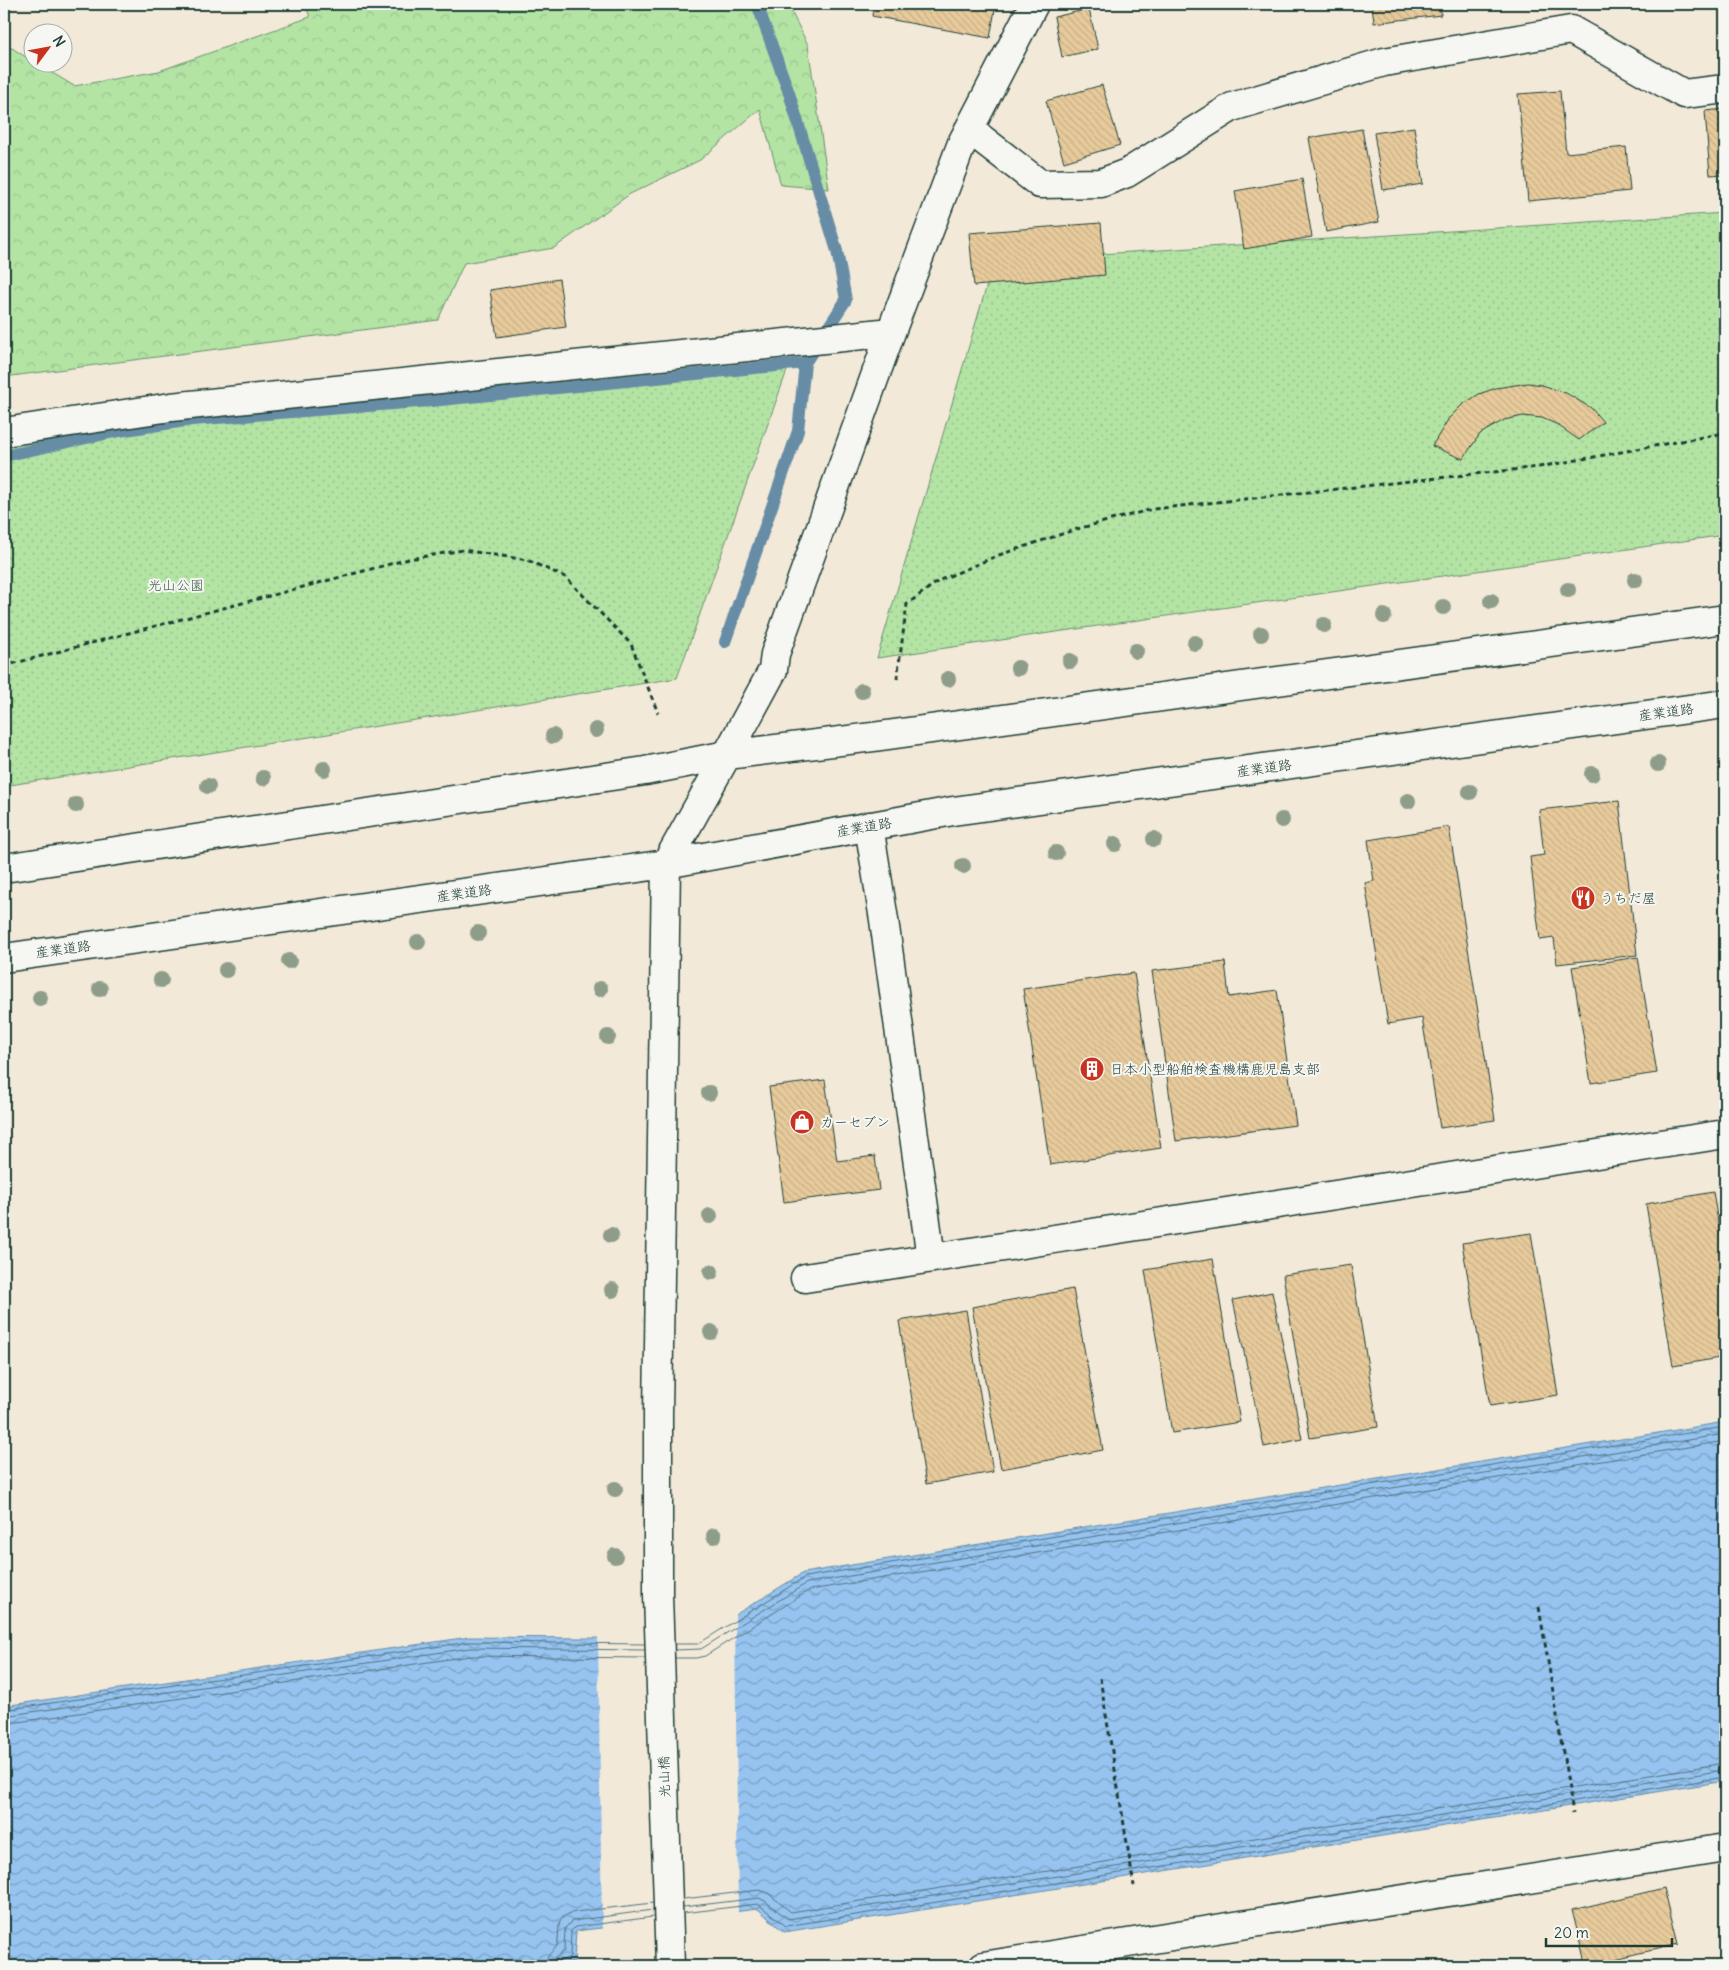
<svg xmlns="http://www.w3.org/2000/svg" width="1729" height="1970" viewBox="0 0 1729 1970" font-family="Delius,'Klee One',sans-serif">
<defs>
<pattern id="forest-crowns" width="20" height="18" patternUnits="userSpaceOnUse" patternTransform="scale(1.25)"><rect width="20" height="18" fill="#b3e4a4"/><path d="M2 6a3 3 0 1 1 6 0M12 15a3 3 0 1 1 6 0" fill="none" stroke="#9ac48e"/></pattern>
<pattern id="park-dots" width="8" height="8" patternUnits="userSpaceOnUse" patternTransform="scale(1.25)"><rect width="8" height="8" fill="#b3e4a4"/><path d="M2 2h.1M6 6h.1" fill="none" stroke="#9ac48e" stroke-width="1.8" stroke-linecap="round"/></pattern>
<pattern id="water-waves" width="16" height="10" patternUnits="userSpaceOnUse" patternTransform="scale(1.25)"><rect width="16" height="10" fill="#96c3f0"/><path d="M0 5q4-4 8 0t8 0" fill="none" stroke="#7aa0c3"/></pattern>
<pattern id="building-back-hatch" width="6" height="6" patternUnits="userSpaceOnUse" patternTransform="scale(1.25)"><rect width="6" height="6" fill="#e8cb9c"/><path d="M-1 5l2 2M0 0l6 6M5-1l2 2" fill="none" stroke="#c7af87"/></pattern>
</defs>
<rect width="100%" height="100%" fill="#f2e9d8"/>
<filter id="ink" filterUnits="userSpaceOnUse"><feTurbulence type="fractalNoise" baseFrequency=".02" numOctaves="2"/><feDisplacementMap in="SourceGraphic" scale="10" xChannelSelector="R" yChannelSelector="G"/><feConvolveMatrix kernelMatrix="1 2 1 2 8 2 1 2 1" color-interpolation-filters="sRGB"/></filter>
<g filter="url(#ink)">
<path fill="url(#forest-crowns)" stroke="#69906c" d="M305,4H732L733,6L791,11L808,45L829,189L781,185L760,109L700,160L630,194L554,248L464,263L438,320L4,377V49L12,48L32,61V62L36,63L74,86L159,71L310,17Z"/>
<path fill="url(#park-dots)" stroke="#69906c" d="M1725,213V535L877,658L994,261Z
M789,365L677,678L4,786V445L152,416Z"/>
<path fill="url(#water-waves)" stroke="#668da5" d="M1725,1422V1781L784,1932L758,1909L576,1931L574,1962L549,1966H4V1706L469,1637L696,1639L803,1573Z"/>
<path fill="#f2e9d8" d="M735,1612L738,1914L602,1930L598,1636L695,1637Z"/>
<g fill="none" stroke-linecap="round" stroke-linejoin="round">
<path stroke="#4f737f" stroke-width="1" d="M675,1644H698L805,1577L1725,1427
M675,1650L701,1649L807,1583L1725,1434
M675,1658H696L705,1656L810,1590L1725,1441
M4,1710L469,1642L645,1644
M4,1716L470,1648L645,1650
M4,1724L470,1656L645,1658
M683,1899L760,1890L769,1894L791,1912L1725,1763
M683,1907L759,1898L765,1901L788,1919L1725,1770
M683,1913L758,1904L786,1926L1725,1777
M546,1966C546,1952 554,1953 557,1945C561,1930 553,1917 575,1912L653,1903
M553,1966L555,1958L564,1951L565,1928L572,1921L653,1910
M559,1966L561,1961L570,1957L571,1931L575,1927L653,1917"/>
<path stroke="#668da5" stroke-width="12" d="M4,456L119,431L192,420L431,401L805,363
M725,642L798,431L805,363L846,300L837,251L789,93L757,4"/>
</g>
<path fill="url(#building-back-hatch)" stroke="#1f3d34" d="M874,4H996L990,38L872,16Z
M1372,4H1439L1441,15L1374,23Z
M1089,9L1098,49L1062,57L1054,17Z
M1102,85L1120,145L1064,162L1046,101Z
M1560,91L1566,153L1626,147L1630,191L1528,201L1518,94Z
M1725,109V174L1710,175L1705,111Z
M1414,127L1423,184L1383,190L1374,133Z
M1362,129L1379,222L1326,232L1309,138Z
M1302,179L1312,237L1244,249L1235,191Z
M1101,223L1105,275L974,286L969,233Z
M559,279L566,327L497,337L490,290Z
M1528,383L1542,385L1566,393L1591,408L1603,422L1579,440L1556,424L1542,418L1523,416L1504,420L1480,434L1463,459L1432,446L1449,418L1462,405L1479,394L1496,388Z
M1619,801L1637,955L1557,964L1554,938L1540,940L1530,857L1544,855L1539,810Z
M1449,827L1495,1120L1440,1128L1422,1018L1388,1024L1365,883L1374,881L1368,840Z
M1638,957L1657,1073L1591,1083L1572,967Z
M1225,962L1229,997L1277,990L1296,1125L1176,1141L1152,971Z
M1134,973L1161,1148L1050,1165L1023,989Z
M825,1080L837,1161L875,1156L879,1190L784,1202L769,1087Z
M1713,1192L1725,1263V1357L1673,1366L1646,1204Z
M1531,1233L1558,1395L1490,1406L1462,1243Z
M1213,1259L1240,1422L1172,1433L1145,1270Z
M1351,1265L1378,1427L1310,1438L1283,1275Z
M1073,1289L1103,1450L1001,1469L972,1307Z
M1272,1292L1302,1439L1264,1447L1233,1300Z
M966,1310L993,1472L926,1484L899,1321Z
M1664,1888L1678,1944L1586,1966L1572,1910Z
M1682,1960L1683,1966H1656Z"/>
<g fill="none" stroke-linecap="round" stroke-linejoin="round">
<defs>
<path id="street" d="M969,129L1040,184L1101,183L1127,173L1232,107L1384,62L1571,30L1684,94L1725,89
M4,432L171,407L891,332
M727,755L773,670L775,654L891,332L962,143L1034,4
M869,826L884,920L931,1258
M805,1278L1725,1134
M983,1966L1725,1848"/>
<path id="secondary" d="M4,868L645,771L727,755L873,737L1725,619
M4,958L666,864L953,811L1725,704
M670,1966L658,1595V1414L666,864L727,755"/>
</defs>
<use href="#street" stroke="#1f3d34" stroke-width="31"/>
<use href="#secondary" stroke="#1f3d34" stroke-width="31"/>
<path stroke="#1f3d34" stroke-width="3" stroke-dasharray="5 4" stroke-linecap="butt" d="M4,666L409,559L463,550L527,560L565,577L631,644L658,713
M897,679L907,604L940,580L999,555L1077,529L1153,509L1539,467L1725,433
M1539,1607L1573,1813
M1100,1678L1134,1886"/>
<use href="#street" stroke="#f6f6f2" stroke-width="28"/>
<use href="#secondary" stroke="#f6f6f2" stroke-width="28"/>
</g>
<g fill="#8e9d8a">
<circle cx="1635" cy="580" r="8"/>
<circle cx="1568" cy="590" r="8"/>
<circle cx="1491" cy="601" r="8"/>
<circle cx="1443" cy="607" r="8"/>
<circle cx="1384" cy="616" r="8"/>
<circle cx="1324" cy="625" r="8"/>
<circle cx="1261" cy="634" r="8"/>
<circle cx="1195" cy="643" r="8"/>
<circle cx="1136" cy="651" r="8"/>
<circle cx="1070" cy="661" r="8"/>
<circle cx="1018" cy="668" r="8"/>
<circle cx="948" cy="679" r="8"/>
<circle cx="862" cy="691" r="8"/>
<circle cx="596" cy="730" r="8"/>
<circle cx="553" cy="736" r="8"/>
<circle cx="1658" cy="764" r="8"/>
<circle cx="324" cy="769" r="8"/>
<circle cx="1592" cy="774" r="8"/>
<circle cx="263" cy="778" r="8"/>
<circle cx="208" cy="786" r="8"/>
<circle cx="1470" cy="792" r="8"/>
<circle cx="1408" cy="801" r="8"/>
<circle cx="76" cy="805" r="8"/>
<circle cx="1282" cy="820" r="8"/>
<circle cx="1154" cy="839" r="8"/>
<circle cx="1115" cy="844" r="8"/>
<circle cx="1056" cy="853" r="8"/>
<circle cx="963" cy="866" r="8"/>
<circle cx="478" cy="933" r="8"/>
<circle cx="418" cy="942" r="8"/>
<circle cx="289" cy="961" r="8"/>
<circle cx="226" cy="970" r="8"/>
<circle cx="161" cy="980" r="8"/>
<circle cx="100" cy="989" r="8"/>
<circle cx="600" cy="989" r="8"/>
<circle cx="40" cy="998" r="8"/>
<circle cx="608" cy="1037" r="8"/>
<circle cx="709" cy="1093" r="8"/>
<circle cx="710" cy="1216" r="8"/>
<circle cx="611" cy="1235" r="8"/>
<circle cx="711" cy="1272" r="8"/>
<circle cx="612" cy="1290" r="8"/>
<circle cx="711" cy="1332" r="8"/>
<circle cx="615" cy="1489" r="8"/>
<circle cx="714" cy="1536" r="8"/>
<circle cx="615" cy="1556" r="8"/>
</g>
</g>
<defs>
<symbol id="restaurant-disc" viewBox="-11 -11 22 22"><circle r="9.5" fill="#c8321e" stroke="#f6f6f2"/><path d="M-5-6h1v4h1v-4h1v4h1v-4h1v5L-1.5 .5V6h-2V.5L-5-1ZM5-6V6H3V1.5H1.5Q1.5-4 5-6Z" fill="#fff"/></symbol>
<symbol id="building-disc" viewBox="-11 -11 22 22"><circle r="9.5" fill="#c8321e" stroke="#f6f6f2"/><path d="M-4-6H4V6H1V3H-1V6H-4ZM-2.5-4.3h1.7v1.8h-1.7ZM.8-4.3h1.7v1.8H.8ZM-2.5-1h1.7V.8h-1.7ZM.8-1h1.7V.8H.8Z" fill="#fff"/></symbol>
<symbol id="shop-disc" viewBox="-11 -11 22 22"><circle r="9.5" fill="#c8321e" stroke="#f6f6f2"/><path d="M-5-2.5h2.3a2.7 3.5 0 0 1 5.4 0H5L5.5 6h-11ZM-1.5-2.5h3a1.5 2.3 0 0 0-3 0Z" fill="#fff"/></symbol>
</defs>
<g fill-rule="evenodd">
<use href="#restaurant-disc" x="1569" y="884" width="28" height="28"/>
<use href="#building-disc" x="1078" y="1055" width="28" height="28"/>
<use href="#shop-disc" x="788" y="1108" width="28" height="28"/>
</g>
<g text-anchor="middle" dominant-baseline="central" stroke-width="4" stroke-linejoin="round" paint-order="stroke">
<g font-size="14" fill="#3d5e4a" stroke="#f6f6f2">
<text x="176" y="585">光山公園</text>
</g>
<g font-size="14" fill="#1f3d34" stroke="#f6f6f2">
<text transform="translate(1666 712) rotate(-8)">産業道路</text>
<text transform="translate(1264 768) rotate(-8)">産業道路</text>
<text transform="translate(864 827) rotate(-10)">産業道路</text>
<text transform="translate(464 893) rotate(-8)">産業道路</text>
<text transform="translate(63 949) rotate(-8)">産業道路</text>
<text transform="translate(664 1777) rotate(-92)">光山橋</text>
</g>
<g font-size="14" fill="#1f3d34" stroke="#f6f6f2" text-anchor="start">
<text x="1600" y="898">うちだ屋</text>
<text x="1110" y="1069">日本小型船舶検査機構鹿児島支部</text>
<text x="820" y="1122">カーセブン</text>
</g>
</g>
<rect width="1729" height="1970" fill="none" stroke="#f6f6f2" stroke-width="20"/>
<rect x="10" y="10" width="1709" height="1950" fill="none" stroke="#1f3d34" stroke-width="2" filter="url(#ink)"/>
<g transform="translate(48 48) rotate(58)"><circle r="24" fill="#f6f6f2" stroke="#a0aca6"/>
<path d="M0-4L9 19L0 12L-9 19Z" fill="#c8321e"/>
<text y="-8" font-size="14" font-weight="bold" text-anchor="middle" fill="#1f3d34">N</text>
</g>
<path d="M1546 1938v8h126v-8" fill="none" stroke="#1f3d34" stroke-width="2.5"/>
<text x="1554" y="1938" font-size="15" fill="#1f3d34" stroke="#f6f6f2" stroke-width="4" paint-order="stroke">20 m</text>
</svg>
